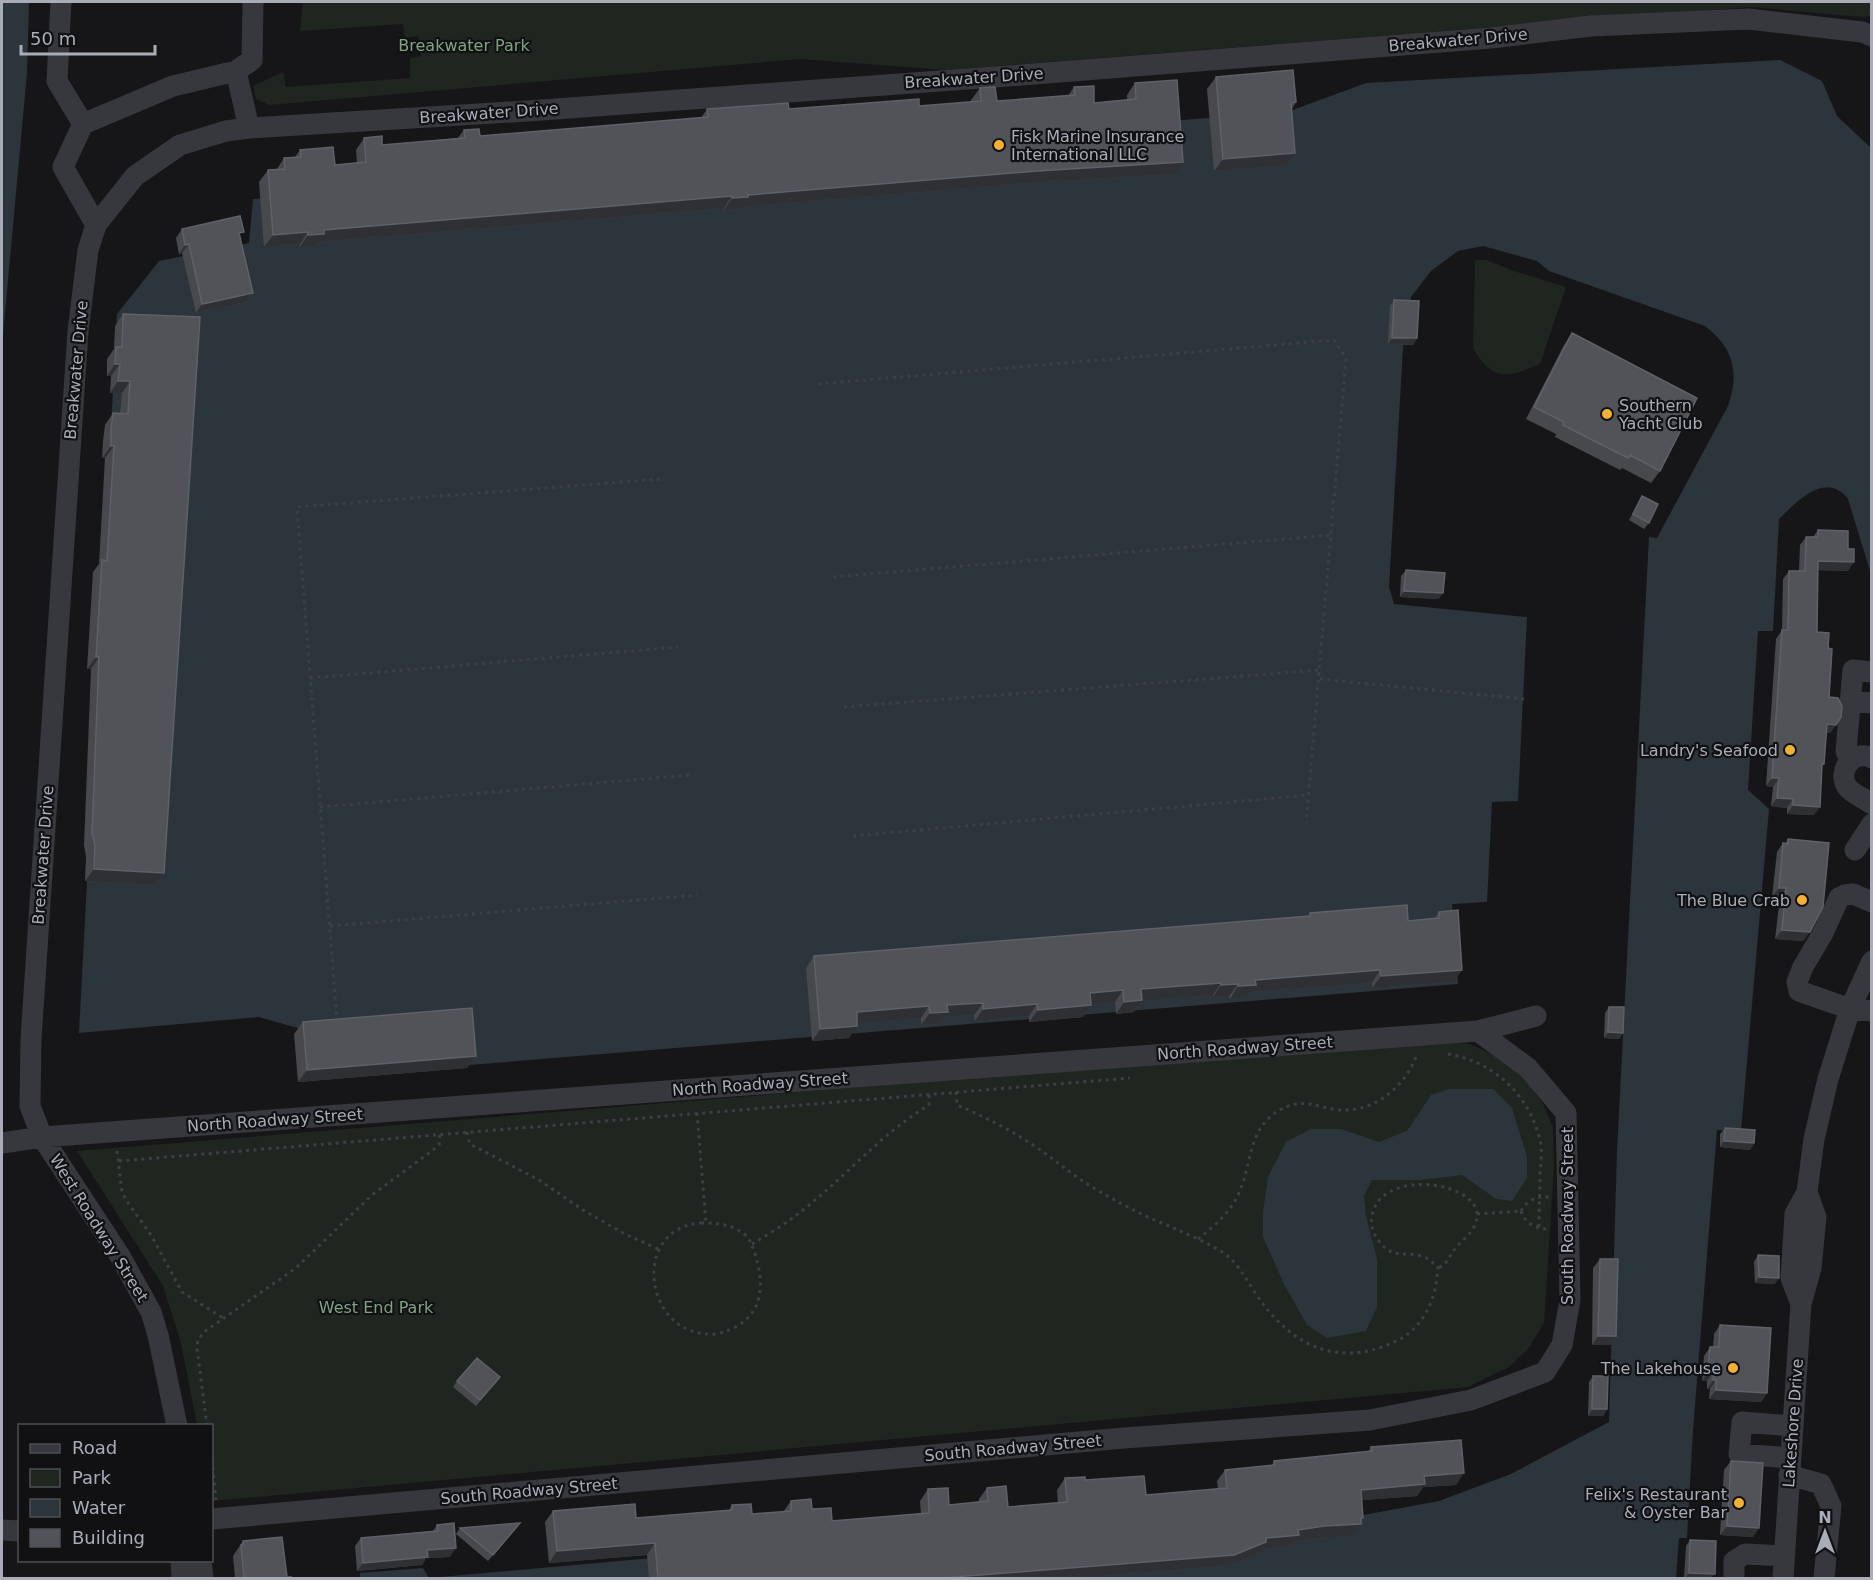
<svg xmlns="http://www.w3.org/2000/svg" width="1873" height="1580" viewBox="0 0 1873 1580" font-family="'DejaVu Sans',sans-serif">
<rect width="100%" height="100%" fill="#161618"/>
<path fill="#1e261f" d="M303,2H1871V16L1862,17L1751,7L946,70L801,59L269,105L256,99L253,86L283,72L286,87L410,78V58L421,56L418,36L405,38L403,24L300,31Z
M1475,260H1486L1514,271L1566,287L1540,364C1507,378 1493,382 1473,348Z
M1437,1040L1469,1044L1494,1055L1519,1070L1543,1104L1553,1127L1554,1169L1544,1323L1528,1349L1509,1367L1468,1387L212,1501V1426L197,1425L181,1343L163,1286L77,1151Z"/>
<path fill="#2c353c" d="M2,2H29L27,73L2,346Z
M1780,60L1822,81L1837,116L1871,148V574L1848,499C1826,470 1796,502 1779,519L1773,631H1758L1748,790L1769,809L1741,1131L1717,1130L1693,1430L1687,1538H1679L1676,1578H360V1573L423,1568L429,1578L641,1559L1264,1526L1358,1516L1439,1501L1511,1474L1609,1422L1617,1151L1649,537L1657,538L1728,406C1740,372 1733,347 1705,326L1549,271L1537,261L1483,246L1458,251L1431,271L1411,297L1403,348L1389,587L1394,604L1527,617L1518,801L1492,802L1487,902L1452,904L1458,984L469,1065L301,1029L259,1017L79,1033L117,314L159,261L249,243L253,199L1290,111L1366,83Z
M1449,1089H1493L1512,1108L1527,1157V1178L1512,1201L1496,1199L1462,1175L1421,1180H1372L1364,1196L1366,1216L1377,1259V1307L1366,1331L1327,1338L1307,1325L1284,1284L1263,1237V1212L1268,1177L1286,1142L1311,1129H1341L1379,1142L1407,1131L1431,1095Z"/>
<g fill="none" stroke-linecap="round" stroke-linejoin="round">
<path stroke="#3d3f44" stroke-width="3" stroke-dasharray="3 4.5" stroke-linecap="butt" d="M818,384L1334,340L1346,359L1306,823
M833,577L1332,535
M310,678L678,647
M1320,679L1524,699
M844,707L1321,670
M320,807L689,775
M853,836L1309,795
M330,926L697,895
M337,1022L297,507L662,479
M1448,1054C1496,1062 1532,1098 1541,1145C1542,1154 1541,1164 1540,1173C1540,1192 1539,1210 1539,1229
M956,1092L957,1105C983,1116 1009,1129 1033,1145C1057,1161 1078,1180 1104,1194C1125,1206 1146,1217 1169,1226C1186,1234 1205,1241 1222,1252C1238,1262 1245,1278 1256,1294C1289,1344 1336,1369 1394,1342C1424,1329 1436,1299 1438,1268C1434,1264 1430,1259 1424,1257C1406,1250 1393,1261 1379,1241C1373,1234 1370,1224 1372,1215C1382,1167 1479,1182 1477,1216C1476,1230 1466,1237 1457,1246C1452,1252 1449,1259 1444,1265L1438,1268
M697,1113L706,1223
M467,1132L470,1144L539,1180L583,1210L623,1233L658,1249
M117,1151L122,1191L126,1200L151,1235L182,1292L223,1318
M119,1161L1130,1078
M1521,1211C1526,1225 1537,1229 1550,1229
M1521,1211C1527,1200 1537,1196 1549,1197
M1477,1214L1521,1211
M701,1223C717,1223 731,1224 744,1234C751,1240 752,1246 755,1254C764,1281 764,1311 737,1326C730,1330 723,1333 715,1334C644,1339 629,1228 701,1223Z
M1198,1239C1213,1227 1229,1214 1238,1195C1252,1166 1247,1130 1278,1111C1303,1096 1316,1108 1341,1110C1375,1112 1406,1086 1417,1054
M752,1244C765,1236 779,1228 791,1219C840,1184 877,1136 929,1105V1094
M207,1426L197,1348L198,1340L204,1332L296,1268L372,1195L433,1150L439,1145L440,1134
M212,1460L216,1500"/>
<path stroke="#37383d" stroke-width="21" d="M61,2L57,81L83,124L173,86L236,71L252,60L253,2
M236,71L249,128
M83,124L63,167L96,225
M1850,701L1872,703
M1872,758C1852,748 1836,773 1848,788C1853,794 1865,799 1872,804
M1850,761L1846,751L1853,670L1872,672
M1855,850L1872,824
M1872,902L1853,894L1845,895L1839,898L1823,933L1803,967L1797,982L1799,991L1850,1009L1872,1011
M2,1143L42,1137L1478,1031L1536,1016
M1801,1304L1791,1278L1795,1214L1807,1192L1814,1139L1828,1079L1850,1009L1872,961
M177,1426L158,1335L151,1312L120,1256L42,1137L30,1106L31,1039L78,331L88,250L96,225L135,176L180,145L226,131L249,128L528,111L1008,76L1491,38L1591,26L1748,19L1862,32L1872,36
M1791,1458L1739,1454L1742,1422L1793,1426
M1789,1475L1821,1484L1831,1506L1824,1578
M212,1519L1124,1438L1370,1420L1471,1400L1545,1372L1562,1345L1570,1300L1566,1113L1528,1068L1478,1031
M2,1530L20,1531
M181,1560L182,1578
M201,1560L203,1578
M1734,1578V1561L1745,1554L1784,1556
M1783,1578L1801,1304L1811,1268L1816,1217L1807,1192"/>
</g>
<path fill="#47494d" d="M1216,77L1296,102L1292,109L1287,165L1214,171L1207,89Z
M1135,83L1175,174L1029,183L741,207L740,209L724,210V208L319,242L316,246L300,247V244L264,247L259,182L268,170L277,169L284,158L295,157L300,150L335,165L357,163L356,150L364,138L382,145L458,138L464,130L480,136L701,118L707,109H789L919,106L971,102V100L980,88L997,101L1068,96L1074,87L1094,103L1127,100V95Z
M182,229L240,238L253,293L246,302L196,313L182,253L179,254L176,238Z
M1394,300L1417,338L1413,345L1388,344L1390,306Z
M123,314L200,317L164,873L156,885L85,881L86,857L84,845L91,669H87L93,572L99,564L105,458H102L103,441L105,425L113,413L120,414L122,393H110L111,376H107V359L114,349L115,326Z
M1572,333L1660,471L1651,483L1622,468L1620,470L1555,437L1556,434L1526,419L1564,345Z
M1642,496L1649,523L1644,529L1629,520Z
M1818,530L1848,571L1818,570L1817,632L1828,648L1829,697L1841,717L1830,733H1826L1824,764L1822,766L1814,815L1787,814V808L1771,806L1773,787L1766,786L1776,639L1782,630L1783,579L1789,571H1799L1800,545L1806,537H1813Z
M1406,570L1439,599L1400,597L1401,576Z
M1788,839L1803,941L1775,939L1780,898L1772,897L1777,852L1783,843L1785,844Z
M1439,912L1454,982L1372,988V983L1251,992L1247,997L1230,999L1229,996L1213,997V995L1142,1000L1134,1012L1116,1014L1115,1002L1091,1004L1083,1017L1029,1022V1016L975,1021L974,1015L944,1017L939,1024L921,1025V1018L857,1023L849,1038L812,1041L806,968L814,956L1308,916L1310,913L1408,921L1434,919Z
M1609,1007L1623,1033L1619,1039L1604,1038L1605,1013Z
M303,1022L476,1056L467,1068L298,1082L294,1034Z
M1725,1128L1754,1143L1750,1150L1720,1147V1134Z
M1758,1255L1775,1284L1755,1283L1754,1262Z
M1600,1259L1616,1336L1610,1345H1592L1593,1268Z
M1720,1325L1767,1393L1761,1402L1709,1399L1710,1389H1707V1381H1702L1704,1356L1710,1347H1713L1714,1334Z
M1593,1376L1607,1409L1603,1416H1588L1589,1382Z
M500,1377L476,1406L453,1387L457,1381Z
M1371,1447L1456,1485L1423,1487L1417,1496L1362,1500L1361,1521L1353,1536L1316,1538L1294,1541L1291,1546L1262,1549L1258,1554L1226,1566L1075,1578H649L647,1555L549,1563L545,1522L553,1511L636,1518L729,1510L732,1505L752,1514L783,1512L791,1501L812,1509L832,1521L921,1514L920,1501L928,1489L949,1505L979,1502V1499L987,1488L1008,1507L1058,1503L1057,1490L1065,1478L1085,1480L1146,1495L1218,1489L1217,1481L1225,1470L1272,1465L1274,1461L1368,1452Z
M1731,1461L1753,1537L1720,1535L1724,1470Z
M520,1523L488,1561L456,1534L460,1528Z
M437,1525L450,1557L426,1558L422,1565L357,1571L355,1546L361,1538L433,1531Z
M1690,1540L1711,1578H1684L1686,1546Z
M243,1541L287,1577L291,1578H235L233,1556Z"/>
<path fill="#2f3033" d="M1295,153L1287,165L1214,171L1223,159Z
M1183,162L1175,174L1029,183L741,207L740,209L724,210L732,198L748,195L1037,171Z
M732,196L724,208L319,242L316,246L300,247L308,235L324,230Z
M308,232L300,244L264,247L273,235Z
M189,244L182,253L179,254L185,245Z
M253,293L246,302L196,313L202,304Z
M1392,338H1417L1413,345L1388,344Z
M115,364H120L111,376H107Z
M118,381H130L122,393H110Z
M111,446H114L105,458H102Z
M1818,561L1854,562L1848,571L1812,570Z
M1404,591L1443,593L1439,599L1400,597Z
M96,657H99L91,669H87Z
M1827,724L1836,725L1830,733H1821Z
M1772,778H1779L1773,787L1766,786Z
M1777,798L1793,799L1787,808L1771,806Z
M1793,805L1820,807L1814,815L1787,814Z
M94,869L164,873L156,885L85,881Z
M1779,888H1786L1780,898L1772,897Z
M1782,930L1810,932L1803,941L1775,939Z
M1380,970L1372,983L1251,992L1247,997L1230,999L1238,986L1255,980Z
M1462,970L1454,982L1372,988L1381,976Z
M1221,983L1213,995L1133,1001L1141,989Z
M1238,984L1229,996L1213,997L1221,985Z
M1123,990L1115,1002L1082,1005L1090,993Z
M1142,1000L1134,1012L1116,1014L1124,1002Z
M983,1003L974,1015L944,1017L939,1024L921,1025L930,1013L947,1005Z
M1037,1004L1029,1016L975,1021L983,1009Z
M1091,1005L1083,1017L1029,1022L1038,1010Z
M929,1006L921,1018L848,1024L857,1012Z
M857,1026L849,1038L812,1041L820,1029Z
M1608,1032L1623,1033L1619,1039L1604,1038Z
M476,1056L467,1068L298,1082L307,1070Z
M1724,1141L1754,1143L1750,1150L1720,1147Z
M1759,1277L1779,1278L1775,1284L1755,1283Z
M1598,1336H1616L1610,1345H1592Z
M1708,1372H1714L1707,1381H1702Z
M1713,1380H1716L1710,1389H1707Z
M1716,1390L1767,1393L1761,1402L1709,1399Z
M1592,1409H1607L1603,1416H1588Z
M1464,1473L1456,1485L1423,1487L1417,1496L1353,1501L1361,1490L1424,1476Z
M1363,1518L1358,1524H1361L1353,1536L1316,1538L1294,1541L1291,1546L1262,1549L1258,1554L1226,1566L1075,1578H942L1266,1538L1298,1530Z
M1727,1526L1759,1528L1753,1537L1720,1535Z
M655,1543L647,1555L549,1563L557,1551Z
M456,1548L450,1557L426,1558L422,1565L357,1571L363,1563L427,1550Z
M1689,1573L1715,1574L1711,1578H1685Z"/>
<path fill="#525359" stroke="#5f6168" stroke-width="1.5" d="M1293,70L1296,102L1291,103L1295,153L1223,159L1216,77Z
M1177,80L1183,162L1037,171L748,195V197L732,198V196L324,230V234L308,235V232L273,235L268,170L285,169L284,158L301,157L300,150L333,147L335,165L366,162L364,138L382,136V145L465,138L464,130L479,129L480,136L708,117L707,109L788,103L789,109L919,99V106L981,101L980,88L995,87L997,101L1075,95L1074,87L1094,86V103L1136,99L1135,83Z
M240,216L244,232L239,233L253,293L202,304L189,244L185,245L182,229Z
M1394,300L1419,301L1417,338H1392Z
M123,314L200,317L164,873L94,869L95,845L92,833L99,657H96L102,560L107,561L114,446H111V429L113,413L128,414L130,381H118L120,364H115L116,347H122Z
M1572,333L1697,398L1660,471L1630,455L1628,458L1563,425L1564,422L1534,407Z
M1642,496L1658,504L1649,523L1633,514Z
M1818,530L1848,531V549H1854V562L1818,561L1817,632L1829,633L1828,648L1832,649L1829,697L1838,698L1842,706L1841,717L1836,725L1827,724L1824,764H1822L1820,807L1793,805V799L1777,798L1779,778H1772L1782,630H1788L1789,571H1805L1806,537H1818Z
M1406,570L1445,573L1443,593L1404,591Z
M1788,839L1829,843L1823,907L1810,932L1782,930L1786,888H1779L1783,843L1788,844Z
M1407,905L1408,921L1439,918V912L1458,910L1462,970L1381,976L1380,970L1255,980L1256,985L1238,986V984L1221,985V983L1141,989L1142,1000L1124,1002L1123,990L1090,993L1091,1005L1038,1010L1037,1004L983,1009V1003L947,1005L948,1012L930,1013L929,1006L857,1012V1026L820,1029L814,956L1310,916V913Z
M1609,1007H1624L1623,1033L1608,1032Z
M472,1008L476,1056L307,1070L303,1022Z
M1725,1128L1755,1130L1754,1143L1724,1141Z
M1758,1255L1779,1256V1278L1759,1277Z
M1600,1259H1618L1616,1336H1598Z
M1720,1325L1771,1328L1767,1393L1716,1390V1380H1713L1714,1372H1708L1710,1347H1719Z
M477,1358L500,1377L480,1400L457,1381Z
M1593,1376H1608L1607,1409H1592Z
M1461,1440L1464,1473L1424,1476L1425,1484L1361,1490L1363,1518H1361V1524L1324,1526L1298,1530L1299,1535L1266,1538V1542L1234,1555L942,1578H658L655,1543L557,1551L553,1511L635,1504L636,1518L732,1510V1505L751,1504L752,1514L791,1511V1501L811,1499L812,1509L831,1508L832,1521L929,1513L928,1489L948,1488L949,1505L988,1501L987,1488L1006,1486L1008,1507L1067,1502L1065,1478L1085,1477V1480L1144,1476L1146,1495L1227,1488L1225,1470L1275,1465L1274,1461L1372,1451L1371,1447Z
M1731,1461L1763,1463L1759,1528L1727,1526Z
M454,1523L456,1548L427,1550L428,1557L363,1563L361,1538L438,1531L437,1525Z
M520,1523L493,1555L460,1528Z
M282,1537L287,1577H291V1578H244L241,1545H243V1541Z
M1690,1540L1716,1541L1715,1574L1689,1573Z"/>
<g fill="#f2b134" stroke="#111113" stroke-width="2">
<circle cx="999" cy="145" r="6"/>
<circle cx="1607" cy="414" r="6"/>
<circle cx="1790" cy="750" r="6"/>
<circle cx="1802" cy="900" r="6"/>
<circle cx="1733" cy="1368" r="6"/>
<circle cx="1739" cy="1503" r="6"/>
</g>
<g text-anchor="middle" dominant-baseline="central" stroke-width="4.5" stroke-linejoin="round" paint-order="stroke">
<g font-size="16" fill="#a8adb8" stroke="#111113">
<text transform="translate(1458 40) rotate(-5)">Breakwater Drive</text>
<text transform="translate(974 78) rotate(-4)">Breakwater Drive</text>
<text transform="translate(489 113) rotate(-4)">Breakwater Drive</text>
<text transform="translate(76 370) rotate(-85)">Breakwater Drive</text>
<text transform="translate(43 855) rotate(-86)">Breakwater Drive</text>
<text transform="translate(1245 1048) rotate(-4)">North Roadway Street</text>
<text transform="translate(760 1084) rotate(-4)">North Roadway Street</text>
<text transform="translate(275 1120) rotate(-4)">North Roadway Street</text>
<text transform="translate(1567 1216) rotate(-90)">South Roadway Street</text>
<text transform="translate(99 1228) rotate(58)">West Roadway Street</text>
<text transform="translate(1793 1423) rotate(-86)">Lakeshore Drive</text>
<text transform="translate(1013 1448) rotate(-5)">South Roadway Street</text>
<text transform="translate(529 1491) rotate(-5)">South Roadway Street</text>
</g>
<g font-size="16" fill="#7fa381" stroke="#111113">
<text x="464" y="45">Breakwater Park</text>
<text x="376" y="1307">West End Park</text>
</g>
<g font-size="16" fill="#a8adb8" stroke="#111113" text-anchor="end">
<text x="1011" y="136" text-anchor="start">Fisk Marine Insurance<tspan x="1011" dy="18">International LLC</tspan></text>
<text x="1619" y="405" text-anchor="start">Southern<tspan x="1619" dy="18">Yacht Club</tspan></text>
<text x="1778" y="750">Landry's Seafood</text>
<text x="1790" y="900">The Blue Crab</text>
<text x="1721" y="1368">The Lakehouse</text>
<text x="1727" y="1494">Felix's Restaurant<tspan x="1727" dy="18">&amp; Oyster Bar</tspan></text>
</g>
</g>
<rect width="1873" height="1580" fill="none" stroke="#a8adb8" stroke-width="6"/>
<rect x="18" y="1424" width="195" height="138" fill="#111113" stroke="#4d4f55" stroke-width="1.5"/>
<rect x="30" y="1444" width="30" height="9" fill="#37383d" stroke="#4d4f55" stroke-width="1.5"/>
<text x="72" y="1454" font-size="18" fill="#a8adb8">Road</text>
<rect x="30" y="1469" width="30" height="18" fill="#1e261f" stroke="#4d4f55" stroke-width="1.5"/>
<text x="72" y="1484" font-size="18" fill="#a8adb8">Park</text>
<rect x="30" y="1499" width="30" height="18" fill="#2c353c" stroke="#4d4f55" stroke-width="1.5"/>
<text x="72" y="1514" font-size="18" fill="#a8adb8">Water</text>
<rect x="30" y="1529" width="30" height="18" fill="#525359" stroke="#4d4f55" stroke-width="1.5"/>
<text x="72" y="1544" font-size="18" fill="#a8adb8">Building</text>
<g transform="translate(1825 1532)" stroke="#111113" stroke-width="4.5" paint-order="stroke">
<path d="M0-4.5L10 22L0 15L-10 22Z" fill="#a8adb8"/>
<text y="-9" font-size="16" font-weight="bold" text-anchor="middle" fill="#a8adb8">N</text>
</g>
<path d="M21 45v9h134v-9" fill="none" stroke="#a8adb8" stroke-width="3"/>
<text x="30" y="45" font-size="18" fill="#a8adb8" stroke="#111113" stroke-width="4.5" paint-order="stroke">50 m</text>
</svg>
